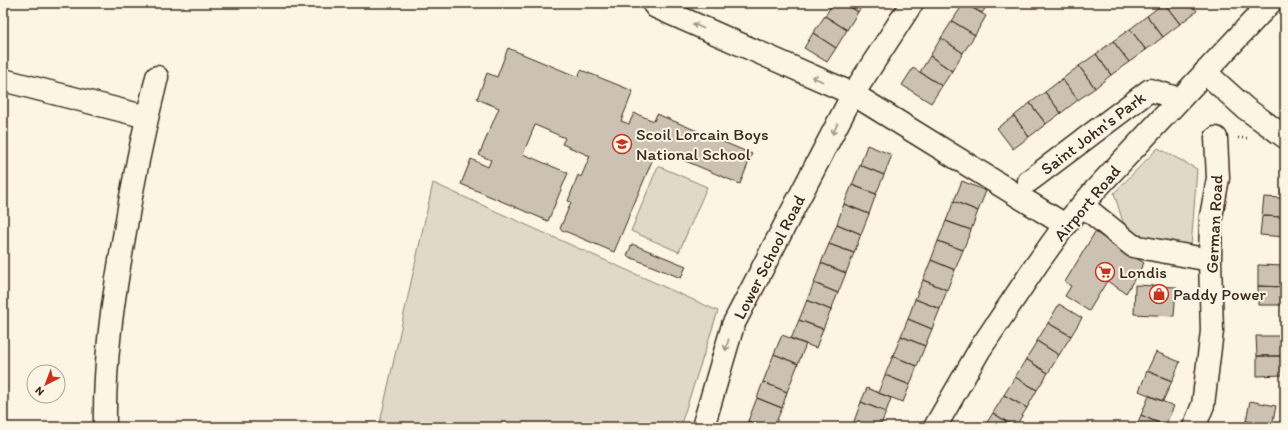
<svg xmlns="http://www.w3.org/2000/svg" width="1288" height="430" viewBox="0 0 1288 430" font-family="Itim,sans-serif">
<rect width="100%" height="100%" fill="#fcf5e5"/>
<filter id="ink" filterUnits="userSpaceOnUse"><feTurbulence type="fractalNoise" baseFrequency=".025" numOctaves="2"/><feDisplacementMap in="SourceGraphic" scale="8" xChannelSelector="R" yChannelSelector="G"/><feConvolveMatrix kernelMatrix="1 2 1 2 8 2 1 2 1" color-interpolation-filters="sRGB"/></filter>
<g filter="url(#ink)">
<path fill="#e0d8c8" stroke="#8e8173" d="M1158,148L1197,169L1191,248L1137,235L1123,222L1114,193Z
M658,166L707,187L679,252L631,231Z
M433,183L718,311L680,427H379Z"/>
<path fill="#ccc2b3" stroke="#3b2a1e" d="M833,3H844L858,12L847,30L825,16Z
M844,3H864L858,12Z
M964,3L986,16L975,35L952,21Z
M965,3H989L982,13Z
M1164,3L1180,24L1163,37L1147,16Z
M1164,3H1190L1197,11L1180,24Z
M825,16L847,30L836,48L813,33Z
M1147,16L1163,37L1146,50L1130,29Z
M952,21L975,35L963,53L941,38Z
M1130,29L1146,50L1129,62L1113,41Z
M813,33L836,48L827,62L804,48Z
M941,38L963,53L952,71L930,56Z
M1113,41L1129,62L1111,75L1096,54Z
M508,48L578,77L581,70L633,91L621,121L629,124L634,113L654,121L657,114L752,154L740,184L657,149L614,252L560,229L571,202L568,201L578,175L581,177L590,156L562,144L565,138L535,125L523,154L568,173L548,221L461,184L471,159L488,167L491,160L479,155L499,108L477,99L487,73L497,77Z
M1096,54L1111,75L1095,88L1079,66Z
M930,56L952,71L942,86L920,72Z
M1079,66L1095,88L1078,100L1062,79Z
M913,68L942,86L931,103L902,85Z
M1062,79L1078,100L1061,113L1045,92Z
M1045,92L1061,113L1046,124L1030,103Z
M1030,103L1046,124L1029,137L1014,116Z
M1014,116L1029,137L1013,149L997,128Z
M867,145L892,155L884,175L860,165Z
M860,165L884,175L876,194L852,185Z
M962,181L986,191L978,211L954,201Z
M852,185L876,194L869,214L844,204Z
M1281,189H1285V217L1262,216L1264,197L1281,198Z
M954,201L978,211L971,230L946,221Z
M844,204L869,214L861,234L837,224Z
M1262,216L1285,217V237L1260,235Z
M946,221L971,230L963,250L938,241Z
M837,224L861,234L854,253L829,244Z
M1095,232L1144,263L1126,293L1107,281L1089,311L1065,296L1071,286L1065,282Z
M938,241L963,250L955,270L931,260Z
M632,244L686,266L681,278L627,256Z
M829,244L854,253L846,273L821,263Z
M931,260L955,270L947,290L923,280Z
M821,263L846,273L838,293L814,283Z
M1258,265L1285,266V287L1258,286Z
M923,280L947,290L940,309L915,299Z
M814,283L838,293L831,310L807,300Z
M1135,285L1176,287L1174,316L1134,314Z
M1258,286L1285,287V305H1258Z
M915,299L940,309L932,329L908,319Z
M807,300L831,310L823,329L799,320Z
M1059,304L1082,318L1071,336L1048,323Z
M908,319L932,329L925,346L901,336Z
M799,320L823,329L816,348L791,339Z
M1048,323L1071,336L1059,355L1037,341Z
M782,335L806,344L798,364L774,354Z
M901,336L925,346L917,366L893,356Z
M1256,336H1283V356H1257Z
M1037,341L1059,355L1048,373L1026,359Z
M1156,352L1180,362L1172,381L1147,371Z
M774,354L798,364L787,392L763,382Z
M893,356L917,366L910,385L885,375Z
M1257,356H1283L1284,375L1257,376Z
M1026,359L1048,373L1037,390L1015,377Z
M1147,371L1172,381L1163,401L1139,391Z
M885,375L910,385L903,402L878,393Z
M1015,377L1037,390L1027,408L1004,395Z
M763,382L787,392L782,408L757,398Z
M867,388L891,398L886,412L861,402Z
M1004,395L1027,408L1015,427L993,413Z
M1149,396L1174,406L1165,426L1141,415Z
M757,398L782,408L774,427H762L748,421Z
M1250,401L1276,406L1272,426L1246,421Z
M861,402L886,412L880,427H852Z
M993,413L1015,427H984Z
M1141,415L1165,426V427H1136Z
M748,421L762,427H745Z
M1246,421L1272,426V427H1245Z"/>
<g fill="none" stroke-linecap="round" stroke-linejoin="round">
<defs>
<path id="minor" d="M653,3L656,7L853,94L1065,225
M1205,72L1245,108L1285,137
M3,80L147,117
M1029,181L1150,90L1180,99
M1082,205L1133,246L1210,260
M105,427C104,363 112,306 123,243C132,187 143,132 157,77
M703,427L733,325L853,94L912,3
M1194,427L1203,405L1212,331L1210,260L1211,217L1218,178L1216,138"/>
<path id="major" d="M935,427L980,349L1037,264L1065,225L1096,189L1270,3"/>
</defs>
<use href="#minor" stroke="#3b2a1e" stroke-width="25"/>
<use href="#major" stroke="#3b2a1e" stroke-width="25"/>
<path stroke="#3b2a1e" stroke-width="2.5" stroke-dasharray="1 3" stroke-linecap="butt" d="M1238,138H1249"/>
<use href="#minor" stroke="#fcf5e5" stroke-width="22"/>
<use href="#major" stroke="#fcf5e5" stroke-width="22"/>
</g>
<defs><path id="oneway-shaft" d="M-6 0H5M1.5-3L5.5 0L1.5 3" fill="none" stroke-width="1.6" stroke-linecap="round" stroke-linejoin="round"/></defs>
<g stroke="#9c9082">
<use href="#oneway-shaft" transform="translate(698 26) rotate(-156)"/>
<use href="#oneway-shaft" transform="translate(817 79) rotate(-156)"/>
<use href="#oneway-shaft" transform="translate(835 129) rotate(117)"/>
<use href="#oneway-shaft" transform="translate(727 345) rotate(106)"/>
</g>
</g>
<defs>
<symbol id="school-ring" viewBox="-11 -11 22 22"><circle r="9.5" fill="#fcf5e5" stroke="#c8321e" stroke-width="1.5"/><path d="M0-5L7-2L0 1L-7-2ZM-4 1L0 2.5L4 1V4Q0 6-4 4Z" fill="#c8321e"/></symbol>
<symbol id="supermarket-ring" viewBox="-11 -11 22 22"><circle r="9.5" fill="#fcf5e5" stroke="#c8321e" stroke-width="1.5"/><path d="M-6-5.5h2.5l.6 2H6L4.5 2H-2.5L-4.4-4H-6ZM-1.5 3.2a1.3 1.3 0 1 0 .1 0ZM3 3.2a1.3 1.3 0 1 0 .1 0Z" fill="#c8321e"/></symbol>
<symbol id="shop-ring" viewBox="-11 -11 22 22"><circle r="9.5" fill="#fcf5e5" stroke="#c8321e" stroke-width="1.5"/><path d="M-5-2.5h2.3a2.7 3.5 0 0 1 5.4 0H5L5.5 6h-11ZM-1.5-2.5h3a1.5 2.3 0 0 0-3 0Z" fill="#c8321e"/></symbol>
</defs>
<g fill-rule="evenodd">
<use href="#school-ring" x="611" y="133" width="22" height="22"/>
<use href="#supermarket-ring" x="1094" y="261" width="22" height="22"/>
<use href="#shop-ring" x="1148" y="283" width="22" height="22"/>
</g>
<g text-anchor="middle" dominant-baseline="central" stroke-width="4" stroke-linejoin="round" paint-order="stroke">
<g font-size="17" fill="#3b2a1e" stroke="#fcf5e5">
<text transform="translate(1093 133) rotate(-37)">Saint John's Park</text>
<text transform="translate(1087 203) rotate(-50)">Airport Road</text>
<text transform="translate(1214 224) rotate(-87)">German Road</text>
<text transform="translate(769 257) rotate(-63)">Lower School Road</text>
</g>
<g font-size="17" fill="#3b2a1e" stroke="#fcf5e5" text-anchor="start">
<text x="636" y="134">Scoil Lorcain Boys<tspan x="636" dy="20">National School</tspan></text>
<text x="1119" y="272">Londis</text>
<text x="1173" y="294">Paddy Power</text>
</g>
</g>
<rect width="1288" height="430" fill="none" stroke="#fcf5e5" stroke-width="16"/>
<rect x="8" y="8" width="1272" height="414" fill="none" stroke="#3b2a1e" stroke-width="1.5" filter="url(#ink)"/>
<g transform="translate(46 384) rotate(222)"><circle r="19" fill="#fcf5e5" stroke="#afa495"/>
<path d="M0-3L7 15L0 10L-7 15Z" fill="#c8321e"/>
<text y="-6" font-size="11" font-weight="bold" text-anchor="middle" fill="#3b2a1e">N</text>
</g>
</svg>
